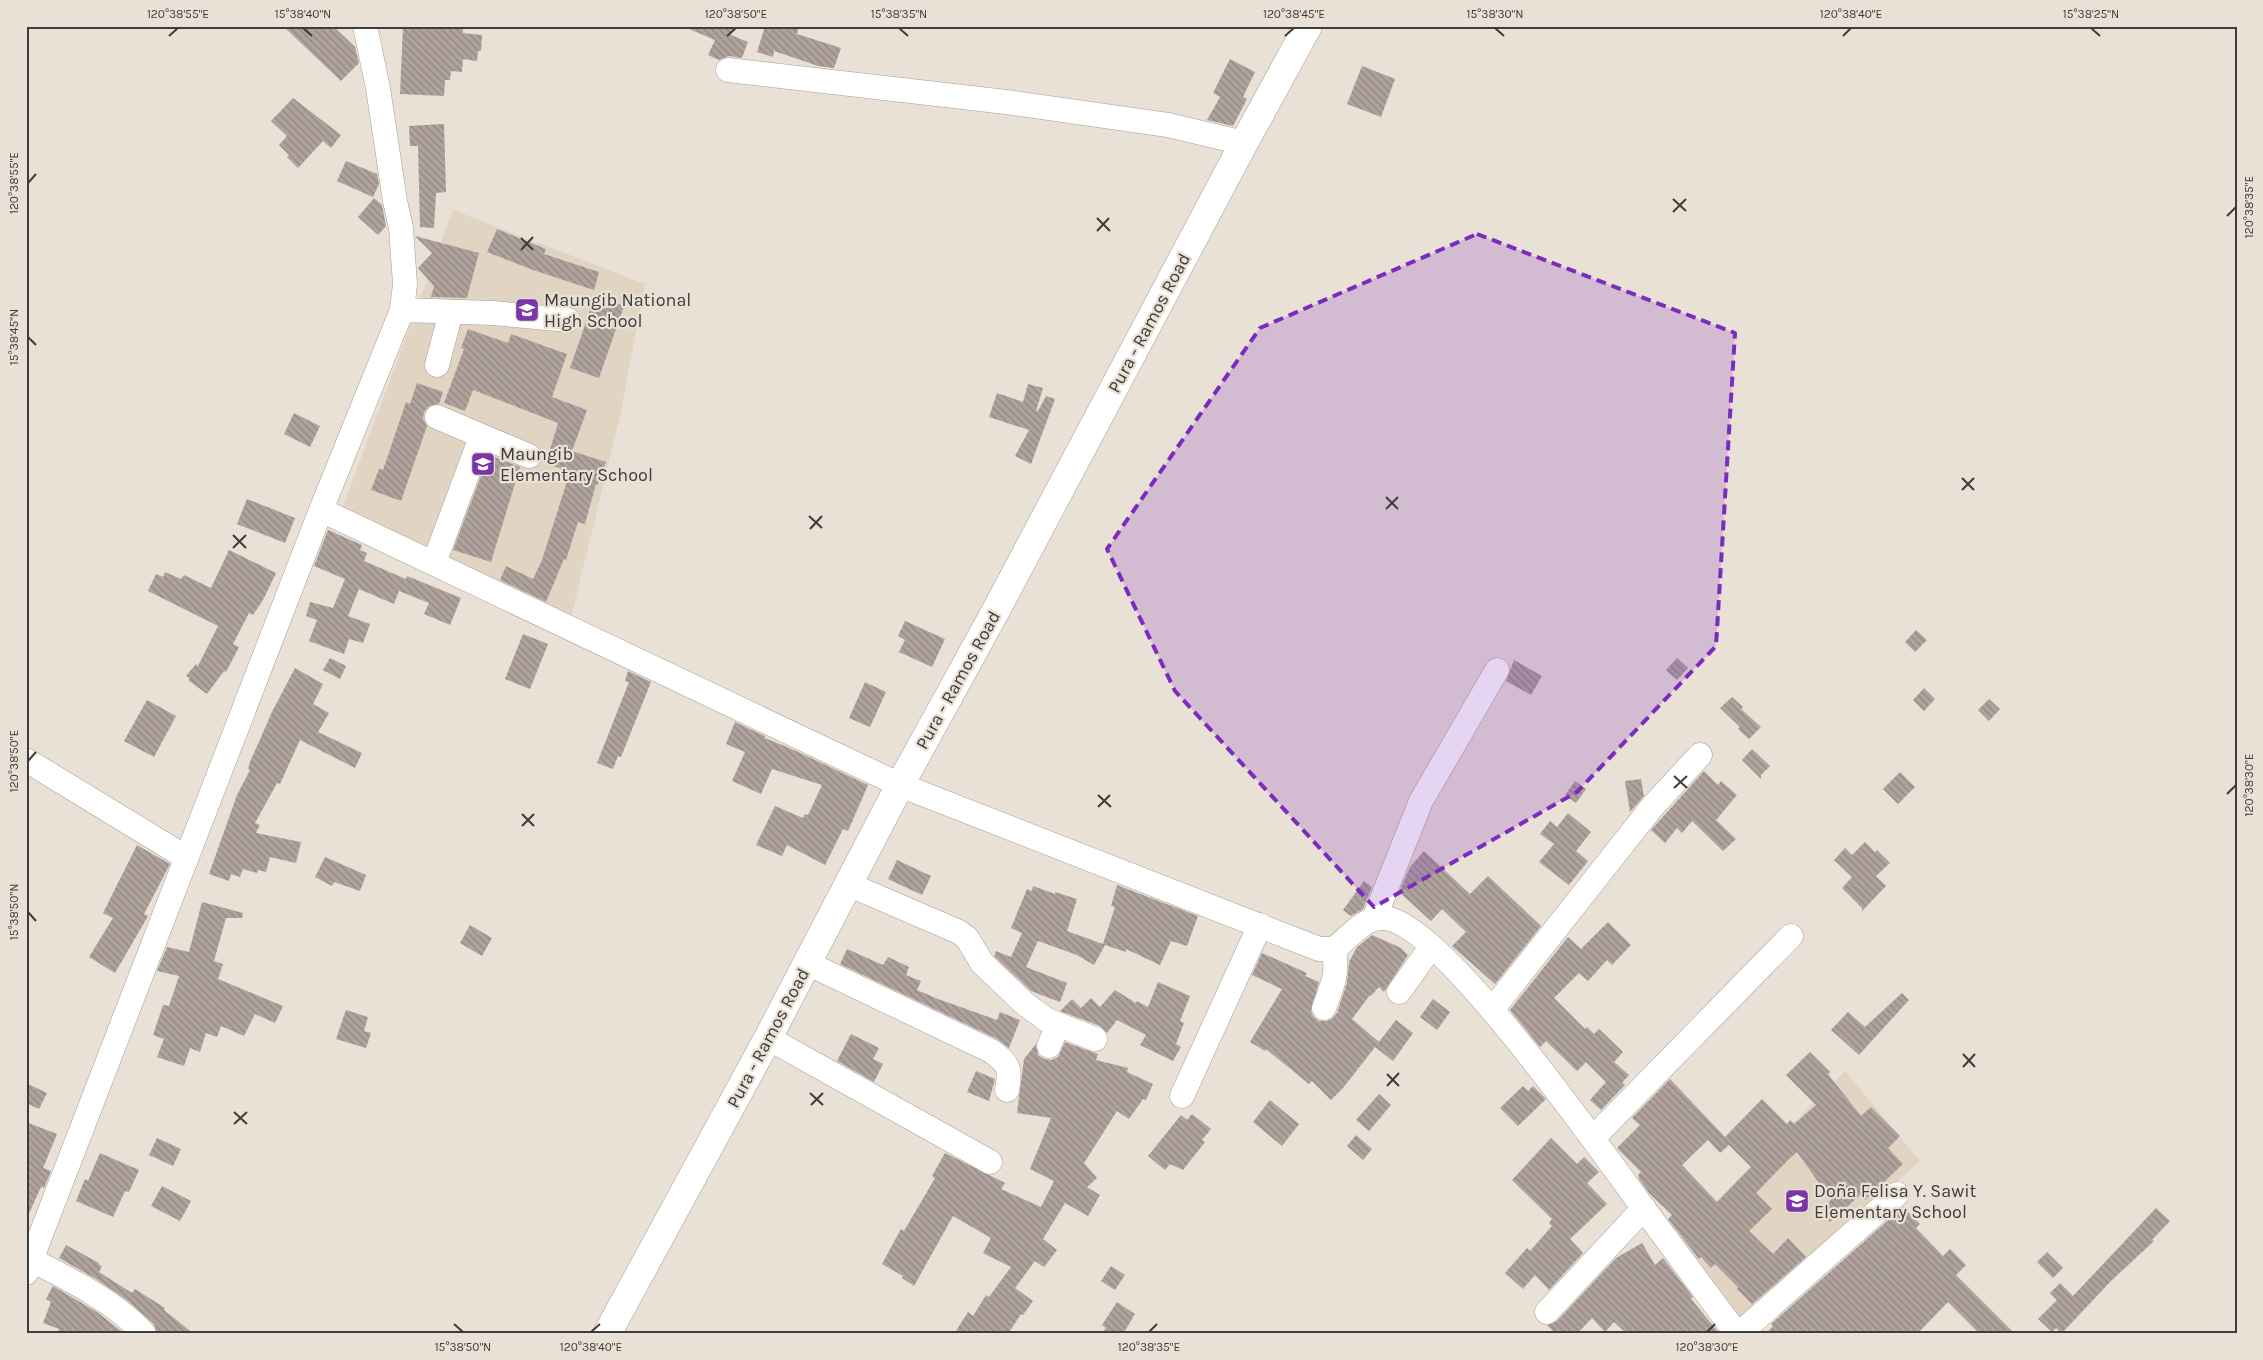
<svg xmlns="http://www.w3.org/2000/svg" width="2263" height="1360" viewBox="0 0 2263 1360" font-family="Karla,sans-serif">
<defs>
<pattern id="building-back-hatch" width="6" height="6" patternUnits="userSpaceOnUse" patternTransform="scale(1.25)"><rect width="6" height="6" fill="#b0a39d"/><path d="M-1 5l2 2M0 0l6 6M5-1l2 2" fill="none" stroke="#918681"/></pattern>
</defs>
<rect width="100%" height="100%" fill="#e9e0d6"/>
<path fill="#e2d4c3" d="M453,210L645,284L620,416L570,622L341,512Z
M1845,1071L1920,1161L1745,1323L1678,1240Z"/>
<path fill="url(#building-back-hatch)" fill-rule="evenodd" d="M283,26H333L355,47L359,63L341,81Z
M403,26H463V33L482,35L481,51H478L477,61L463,59L462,72L451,71L450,80H445L444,96L400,94Z
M682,26H734L731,35L748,42L742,58L729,56L719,60L708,55L715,40Z
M765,26H799L797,34L841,48L834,68L818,66L774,51L773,57L757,52Z
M1230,59L1255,72L1243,97L1247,99L1233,126L1207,120L1220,97L1213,93Z
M1362,66L1395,79L1381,117L1347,104Z
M293,98L341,135L331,148L323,141L298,168L287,157L289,155L279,145L287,136L271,121Z
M444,124L446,192L436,193L434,228L420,227L418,146H410L409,126Z
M346,161L377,174L379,184L373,197L337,181Z
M374,198L382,205L386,226L378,235L358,217Z
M497,229L546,249L544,254L599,272L594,290L533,270L487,252Z
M415,236L479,253L467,298L431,297L434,286L418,268L432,253Z
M595,296L624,306L599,378L570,368Z
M468,329L508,343L511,334L567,354L552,397L587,410L572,451L606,462L598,485L596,484L585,524L578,522L566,560L564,559L546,602L500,580L506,566L533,579L542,560L570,472L546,463L558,423L473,390L465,411L444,403L464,349L461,348Z
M417,383L443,392L439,404L429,406L424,412L423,419L427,426L401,501L371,490L379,469L383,470L406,402L410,404Z
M1028,384L1043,388L1036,411H1038L1046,396L1055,399L1031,464L1015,456L1029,430L989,417L997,393L1023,402Z
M294,413L320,426L310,447L284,434Z
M489,455L520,467L491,562L453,550Z
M247,499L295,518L285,543L237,524Z
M328,530L362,545L360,550L367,553L364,561L406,579L407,576L461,598L450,625L424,614L429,603L399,591L394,604L359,589L348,616L370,624L363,643L349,639L344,654L309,641L317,620L306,616L310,602L333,608L345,579L314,566Z
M229,550L276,573L263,600L253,615L249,613L233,644L239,647L226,672L224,671L207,694L188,680L190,678L186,676L196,664L198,666L218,626L148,591L156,574L163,577L165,572L181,579L184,575L211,588Z
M905,621L945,639L932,667L899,652L905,640L898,636Z
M1916,630L1927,640L1915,652L1905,642Z
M523,634L548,644L530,689L505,679Z
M330,658L346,666L340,679L323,670Z
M1677,658L1688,668L1677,680L1666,670Z
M1514,660L1542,676L1531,695L1506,681Z
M295,668L323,684L313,704L329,713L318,732L362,753L355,768L300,740L280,784L277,783L255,823L260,825L256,833L301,842L296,863L270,857L266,872L258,870L257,873L243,869L240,877L231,874L229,881L209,874L237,795L250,770L248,769L250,762L272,712Z
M628,671L651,682L621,757L618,756L613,769L597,763L629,682L625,681Z
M865,682L886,692L870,727L849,718Z
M1924,688L1935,699L1924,711L1913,700Z
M1732,697L1743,707L1741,709L1761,727L1749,739L1738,729L1740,727L1720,708Z
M1989,699L2000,709L1989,721L1978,710Z
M147,700L176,716L154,757L124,741Z
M735,722L765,736V738L794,750L868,785L848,831L843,829L825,865L787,845L782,856L756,845L775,806L803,818L805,814L808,815L822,785L772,769L761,794L732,781L745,752L726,744Z
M1752,749L1770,766L1761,775V779L1742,760Z
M1704,771L1718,785L1721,781L1737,795L1716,820L1736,839L1723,851L1692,821L1682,833L1677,828L1665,843L1651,830Z
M1900,772L1915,787L1898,804L1883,789Z
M1641,779L1644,796L1630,812L1625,781Z
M1575,781L1586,789L1576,803L1565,795Z
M1568,813L1591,832L1576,851L1588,861L1569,885L1539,862L1554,844L1540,834L1550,821L1557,827Z
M1865,842L1875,852L1877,850L1890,863L1876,876L1886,886L1862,911V908L1842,888L1852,877L1834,860L1845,848L1852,855Z
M137,845L170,864L144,914L148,916L115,973L89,957L113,918L103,913Z
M1424,851L1470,894L1488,876L1541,926L1495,984L1452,946L1466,932L1442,909L1431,921L1399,892L1410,867Z
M325,857L366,875L360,891L334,882L332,886L315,877Z
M897,860L931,876L922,895L888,879Z
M1364,881L1372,887L1363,909L1351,916L1343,910Z
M1117,885L1198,916L1187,946L1171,941L1160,965L1126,949V952L1105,945L1094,965L1077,955L1038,941L1026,967L1067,983L1060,1002L1031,991L994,956L996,951L1011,957L1022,933L1011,928L1027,889L1032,891L1033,886L1055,894V892L1077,899L1067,931L1103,944L1115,907L1111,906Z
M202,902L243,913L242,918H226L214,961L223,964L218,979L283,1006L275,1023L255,1014L244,1036L221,1026L217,1037L206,1033L200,1052L190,1048L184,1066L157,1057L164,1039L153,1035L163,1005L169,1006L179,976L157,971L167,947L189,952Z
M1608,922L1631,945L1612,965L1607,960L1588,981L1579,973L1554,998L1585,1029L1587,1027L1594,1034L1599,1029L1623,1052L1614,1062L1629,1075L1622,1083L1625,1085L1601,1110L1590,1100L1606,1082L1586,1062L1577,1071L1546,1041L1540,1047L1510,1010L1568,937L1581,949Z
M470,925L492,938L482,956L460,943Z
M1372,935L1401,948L1408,955L1384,992L1379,987L1371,996L1370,995L1352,1019L1379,1042L1343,1088L1331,1100L1312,1081L1309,1084L1266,1049L1265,1051L1250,1042L1282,989L1252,975L1262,953L1307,973L1305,976L1319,982L1311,1011L1313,1016L1319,1021H1327L1333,1018L1337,1013L1347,983L1349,962L1357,947Z
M847,949L883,965L888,957L909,967L906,975L921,981L917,990L938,999L997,1020L1000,1012L1020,1020L1009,1048L997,1039L840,964Z
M1158,982L1190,996L1180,1021L1184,1023L1176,1044L1181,1047L1173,1061L1140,1045L1146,1035L1117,1020L1107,1033L1100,1026L1060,1011L1072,999L1081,1008L1091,998L1100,1007L1115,990L1136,1003L1137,1001L1148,1007Z
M1902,993L1909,1000L1859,1055L1831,1030L1848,1012L1865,1027Z
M1433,999L1450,1012L1437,1030L1420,1017Z
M346,1010L368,1017L364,1031L371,1033L366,1048L336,1039Z
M1396,1020L1413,1033L1393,1061L1375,1047Z
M851,1034L879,1048L873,1059L883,1064L874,1082L837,1061Z
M1065,1042L1098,1054L1096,1060L1128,1068L1127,1072L1153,1084L1146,1100L1143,1099L1129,1119L1117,1111L1084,1163L1097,1178L1087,1187L1100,1195L1088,1216L1065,1203L1043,1239L1057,1250L1044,1267L1035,1261L1015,1288L1033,1301L1023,1315L1021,1314L1008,1334H954L968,1312L973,1316L986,1295L989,1297L1011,1267L983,1253L991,1238L953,1216L914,1286L902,1278L903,1276L882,1264L901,1229L904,1231L935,1178L932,1176L945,1153L1005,1183L1001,1189L1041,1207L1054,1181L1030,1169L1051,1118L1017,1113L1024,1059L1036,1044L1038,1055L1044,1059L1051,1060L1058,1057Z
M1810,1052L1830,1072L1828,1074L1861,1116L1871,1107L1900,1136L1888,1148L1903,1164L1865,1200L1860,1195L1830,1222L1820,1210L1831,1200L1797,1152L1790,1158L1756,1193L1772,1209L1749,1231L1773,1254L1788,1238L1806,1257L1752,1304L1737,1289L1738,1287L1715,1264L1711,1268L1701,1257L1699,1259L1668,1219L1672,1215L1649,1193L1639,1179L1638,1175L1641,1172L1617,1148L1640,1125L1632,1118L1670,1079L1725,1137L1762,1099L1787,1124L1790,1120L1794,1124L1816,1105L1786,1075ZM1708,1140L1720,1153L1729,1145L1751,1167L1717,1202L1682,1165Z
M976,1071L995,1079L989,1101L967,1092Z
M26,1083L47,1093L39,1109L26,1103Z
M1523,1086L1528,1091L1533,1086L1546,1099L1518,1126L1500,1108Z
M1379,1094L1391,1105L1369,1131L1356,1120Z
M1270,1100L1299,1124L1282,1146L1253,1122Z
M1192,1114L1211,1129L1202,1140L1205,1142L1183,1170L1170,1164L1165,1170L1148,1156L1181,1115L1187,1120Z
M26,1122L57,1134L43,1168L51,1171L44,1188L41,1187L26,1220Z
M1356,1135L1372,1149L1363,1160L1347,1146Z
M157,1138L181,1149L173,1166L149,1155Z
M1551,1138L1577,1164L1584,1157L1599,1172L1587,1183L1607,1204L1570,1239L1583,1253L1549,1290L1535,1275L1523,1289L1505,1273L1527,1248L1530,1251L1552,1226L1549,1223L1552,1219L1512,1180Z
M100,1153L139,1170L129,1192L125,1191L113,1217L76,1201L85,1179L88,1181Z
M162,1186L191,1201L180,1221L151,1206Z
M1903,1207L1920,1224L1916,1228L1943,1256L1950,1249L1966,1265L1956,1275L2015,1334H1980L1948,1302L1917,1334H1766L1773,1326L1771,1324Z
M2156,1208L2170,1221L2152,1240L2154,1241L2111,1281L2062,1333L2056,1328L2052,1332L2038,1319L2057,1300L2050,1293L2060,1283L2073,1296Z
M1642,1243L1655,1265L1663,1258L1693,1297L1691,1299L1720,1334H1627L1614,1322L1605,1332L1592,1318L1577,1334H1556L1547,1325L1557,1321L1616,1258Z
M66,1245L99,1263L98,1264L102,1266L99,1272L132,1293L135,1289L165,1308L164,1310L194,1334H157L154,1324L127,1300L96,1279L59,1258Z
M2047,1252L2063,1268L2053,1278L2037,1262Z
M1111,1266L1125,1275L1115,1290L1101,1281Z
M53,1286L97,1312L125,1334H57L59,1329L43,1323L51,1302L46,1299Z
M1117,1302L1135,1314L1123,1334H1102L1106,1328L1102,1325Z"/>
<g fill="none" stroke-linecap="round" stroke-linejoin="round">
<defs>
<path id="minor" d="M728,70L1006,102L1168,125L1244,143
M402,310L492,313L568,320
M437,365L451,312
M437,417L529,456
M321,510L900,785L1319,949H1334C1349,938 1363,917 1384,918C1442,922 1606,1157 1644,1209C1675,1251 1706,1292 1737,1334
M434,563L481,437
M26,760L187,858
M850,885L959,932L967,938L982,963L1025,1004L1047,1020L1095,1039
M1374,919L1421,801L1497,670
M807,963L991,1051C1009,1064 1011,1068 1007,1090
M1399,992L1431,947
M1324,1008C1333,983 1338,976 1334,949
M1492,1010L1652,807L1700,755
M768,1038L990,1162
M1049,1046L1058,1024
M1182,1096L1260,925
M1593,1138L1791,936
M26,1257C63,1276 117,1302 144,1334
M26,1273L321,510L402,310L405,284L401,228L395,201L378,88L365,26
M1547,1312L1644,1208
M1739,1334L1897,1194"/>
<path id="major" d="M607,1334L768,1038L900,785L994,614L1244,143L1308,26"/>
</defs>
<use href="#minor" stroke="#a69e94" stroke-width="25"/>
<use href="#major" stroke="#a69e94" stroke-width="29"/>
<use href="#minor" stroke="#fff" stroke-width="24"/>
<use href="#major" stroke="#fff" stroke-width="28"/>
</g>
<path fill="#7b2cbf" fill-opacity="0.2" stroke="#7b2cbf" stroke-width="4" stroke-dasharray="10 6" stroke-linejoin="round" d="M1477,234L1735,333L1716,646L1577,792L1374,907L1175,691L1107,549L1260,328Z"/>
<path fill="none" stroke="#3f3c38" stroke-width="2" d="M303,28L312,36M899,28L908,36M1495,28L1504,36M2091,28L2100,36M169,36L178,28M727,36L736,28M1285,36L1294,28M1843,36L1851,28M28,183L36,174M1673,199L1686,211M1673,212L1686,199M2227,216L2236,207M1097,218L1110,231M1097,231L1109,218M521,238L533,250M521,250L533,237M28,337L36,345M1962,478L1974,490M1962,490L1974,478M1386,497L1398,509M1386,509L1398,497M809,516L822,528M810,529L822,516M233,535L246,548M233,548L246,535M28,761L36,752M1674,776L1687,788M1674,788L1687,776M2227,794L2236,785M1098,795L1111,807M1098,807L1110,795M522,814L534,826M522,826L534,814M28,912L36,921M1963,1054L1975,1067M1963,1067L1975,1054M1387,1074L1399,1086M1387,1086L1399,1073M810,1093L823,1105M811,1105L823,1093M234,1112L247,1124M234,1124L247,1112M454,1324L463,1332M591,1332L600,1324M1149,1332L1157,1324M1707,1332L1715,1324"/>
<defs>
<symbol id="school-square" viewBox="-11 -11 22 22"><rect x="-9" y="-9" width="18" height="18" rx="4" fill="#7a36a9" stroke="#e9e0d6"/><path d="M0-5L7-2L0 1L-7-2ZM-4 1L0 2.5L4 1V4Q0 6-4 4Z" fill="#fff"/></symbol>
</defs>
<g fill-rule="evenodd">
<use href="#school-square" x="513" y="296" width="28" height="28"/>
<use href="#school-square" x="469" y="450" width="28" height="28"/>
<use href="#school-square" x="1783" y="1187" width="28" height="28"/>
</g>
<g text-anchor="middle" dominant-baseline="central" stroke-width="4.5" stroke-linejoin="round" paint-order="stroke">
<g font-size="18" fill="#3f3c38" stroke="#e9e0d6" text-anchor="start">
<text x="544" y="300">Maungib National<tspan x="544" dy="21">High School</tspan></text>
<text x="500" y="454">Maungib<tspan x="500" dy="21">Elementary School</tspan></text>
<text x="1814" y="1191">Doña Felisa Y. Sawit<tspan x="1814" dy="21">Elementary School</tspan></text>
</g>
<g font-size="18" fill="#3f3c38" stroke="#e9e0d6">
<text transform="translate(1149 323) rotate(-62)">Pura - Ramos Road</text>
<text transform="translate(958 680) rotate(-61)">Pura - Ramos Road</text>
<text transform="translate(768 1038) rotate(-62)">Pura - Ramos Road</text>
</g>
</g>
<rect width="2263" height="1360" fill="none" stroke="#e9e0d6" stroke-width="55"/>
<rect x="28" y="28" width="2208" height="1304" fill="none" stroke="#3f3c38" stroke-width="2"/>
<g font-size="12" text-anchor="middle" fill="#3f3c38">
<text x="178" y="18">120°38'55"E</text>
<text x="303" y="18">15°38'40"N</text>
<text x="736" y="18">120°38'50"E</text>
<text x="899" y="18">15°38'35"N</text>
<text x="1294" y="18">120°38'45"E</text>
<text x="1495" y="18">15°38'30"N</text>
<text x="1851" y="18">120°38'40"E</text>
<text x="2091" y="18">15°38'25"N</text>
<text transform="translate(14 183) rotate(-90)" y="4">120°38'55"E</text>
<text transform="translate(2249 207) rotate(-90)" y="4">120°38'35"E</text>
<text transform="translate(14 337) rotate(-90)" y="4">15°38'45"N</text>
<text transform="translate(14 761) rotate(-90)" y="4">120°38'50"E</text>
<text transform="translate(2249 785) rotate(-90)" y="4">120°38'30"E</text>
<text transform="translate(14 912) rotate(-90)" y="4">15°38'50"N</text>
<text x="463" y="1351">15°38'50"N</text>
<text x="591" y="1351">120°38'40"E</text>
<text x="1149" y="1351">120°38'35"E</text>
<text x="1707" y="1351">120°38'30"E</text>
</g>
</svg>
